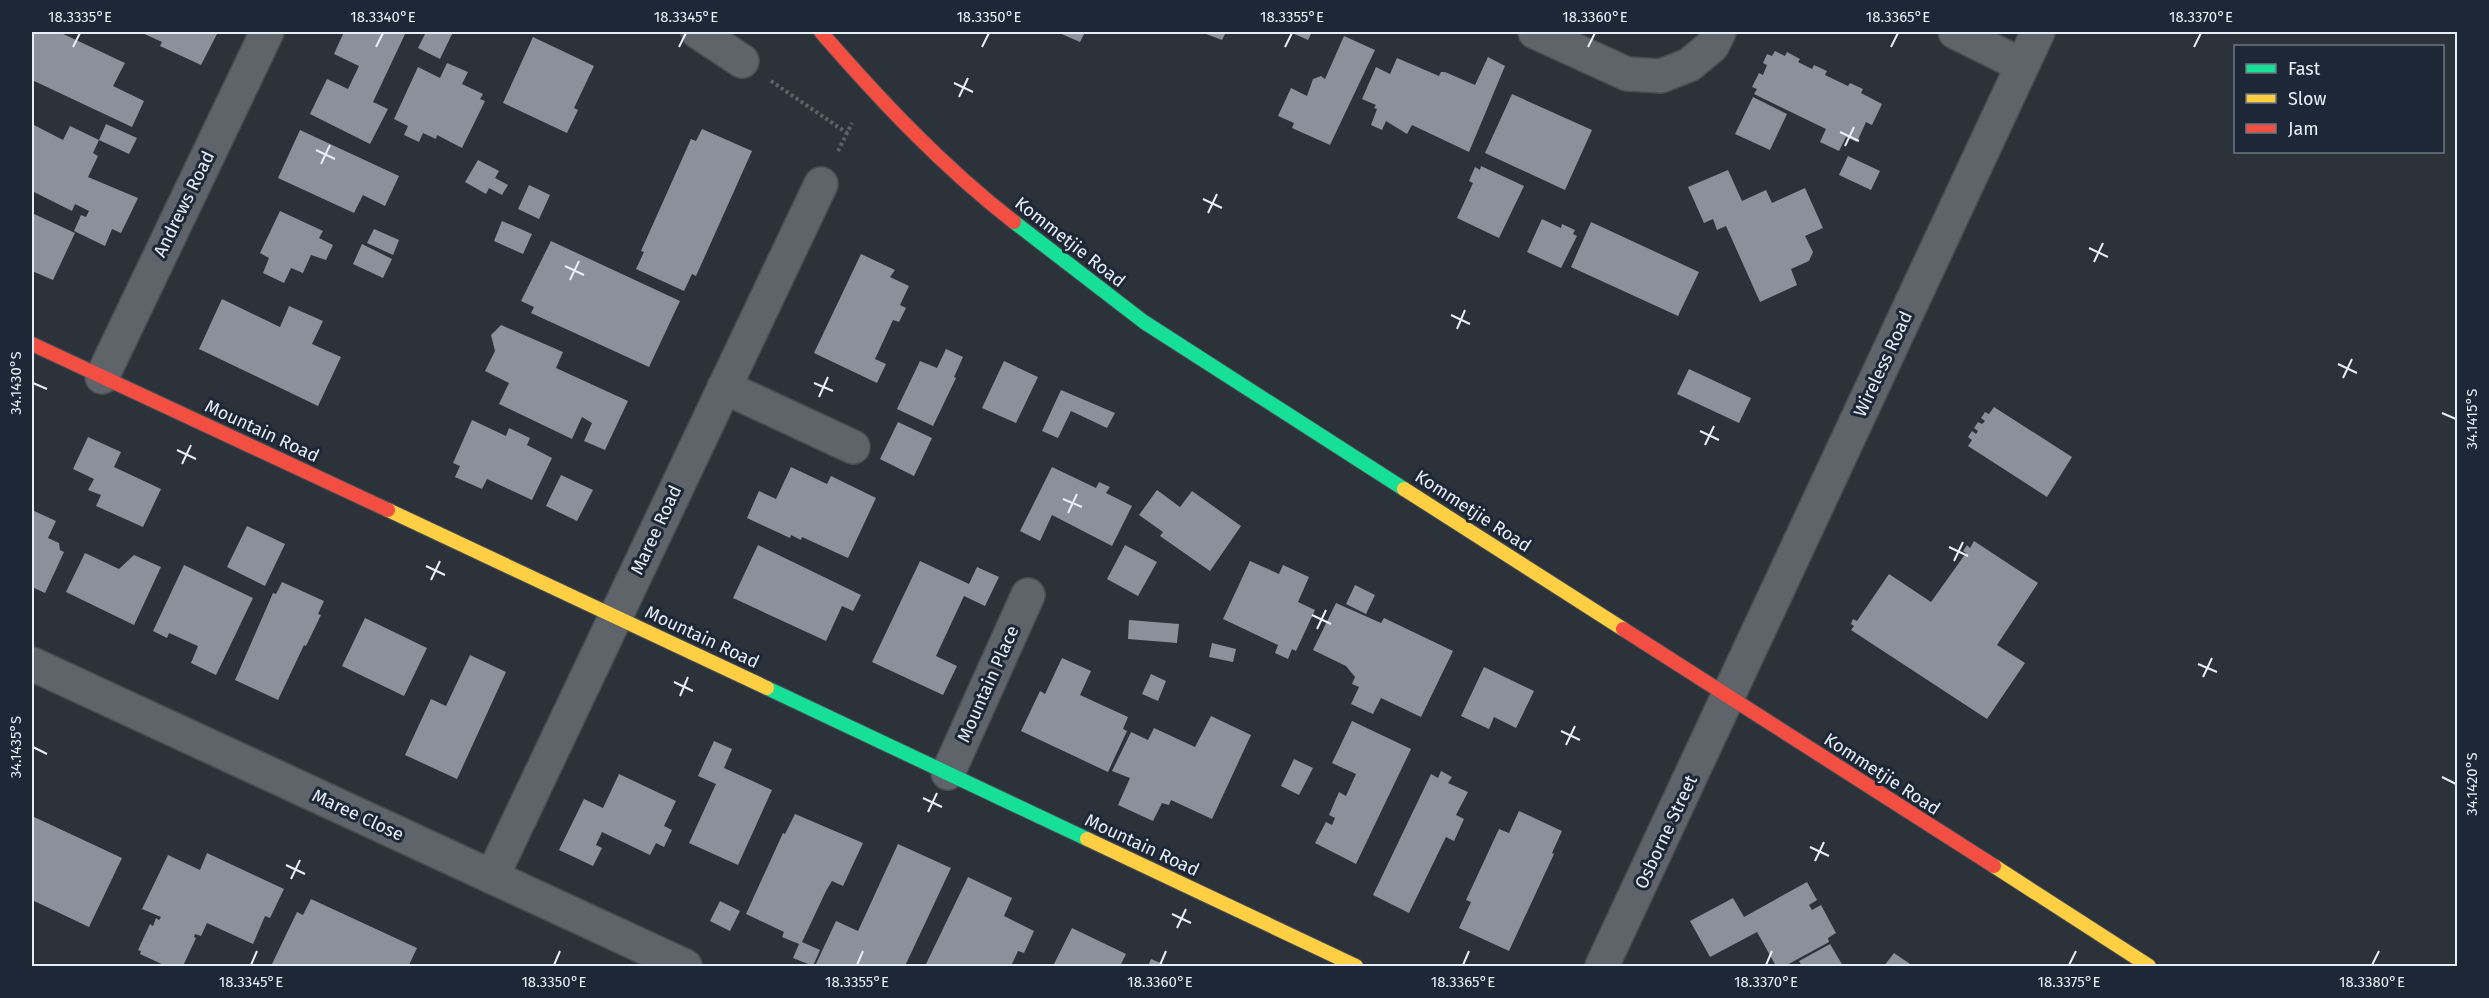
<svg xmlns="http://www.w3.org/2000/svg" width="2489" height="998" viewBox="0 0 2489 998" font-family="'Fira Sans',sans-serif">
<rect width="100%" height="100%" fill="#2c323a"/>
<path fill="#8b919a" d="M32,32H59L125,63L113,86L144,101L132,127L32,80Z
M140,32H218L201,65L160,46L162,42Z
M344,32H406L373,102L388,109L370,144L310,114L327,79L348,89L359,66L334,54Z
M426,32H453L440,59L418,48Z
M1057,32H1085L1080,42Z
M1201,32H1226L1222,40Z
M1290,32H1312L1308,40Z
M1344,36L1375,50L1330,145L1292,128L1294,123L1278,116L1291,88L1307,96L1313,79L1321,76L1325,79Z
M533,37L594,66L574,108L578,110L567,133L503,103Z
M1775,51L1785,56L1787,52L1800,59L1798,62L1812,69L1814,65L1827,71L1825,75L1848,86L1850,83L1863,89L1861,93L1882,104L1872,125L1866,122L1857,142L1846,137L1839,151L1820,142L1826,129L1754,94L1757,89L1752,87L1759,73L1763,75L1767,65L1763,63L1767,54L1772,56Z
M1488,57L1505,66L1469,152L1412,125L1407,134L1386,121L1382,130L1371,125L1377,109L1374,108L1376,105L1362,99L1376,67L1390,74L1397,58L1439,76L1441,72H1445L1475,85Z
M447,63L468,72L462,84L483,94L480,99L485,101L462,148L437,135L436,139L423,133L419,142L404,135L408,126L394,119L418,67L440,78Z
M1512,94L1592,130L1565,190L1485,153Z
M1753,97L1787,114L1770,150L1735,134Z
M32,124L63,140L70,126L99,140L93,153L98,156L88,177L138,198L121,233L112,229L105,246L74,231L81,215L86,217L89,211L75,204L72,211L32,191Z
M106,124L137,138L129,154L99,140Z
M702,129L752,151L696,276L692,274L684,291L636,269L644,252L641,251L691,139L696,141Z
M300,130L399,176L385,206L363,195L354,213L278,178Z
M1848,156L1880,171L1871,190L1839,175Z
M478,160L499,171L495,178L508,185L502,195L489,188L486,194L465,182Z
M1481,166L1524,186L1499,238L1457,218L1473,183L1469,181L1475,167L1480,170Z
M1728,170L1742,201L1766,190L1772,203L1805,188L1823,228L1805,236L1813,252L1809,261L1791,269L1797,285L1760,302L1726,226L1717,230L1713,219L1704,223L1688,187Z
M529,185L550,195L539,219L518,209Z
M280,211L323,231L319,238L333,245L326,260L311,255L303,273L291,268L284,283L263,273L269,258L260,253Z
M32,213L75,233L53,280L32,271Z
M1542,219L1561,228L1562,224L1575,230L1573,234L1577,236L1561,268L1527,252Z
M502,221L532,234L523,254L494,241Z
M1591,222L1699,272L1678,316L1571,267Z
M374,229L399,240L393,255L367,243Z
M551,241L680,301L649,367L531,313L534,307L521,301Z
M362,244L392,259L383,278L353,264Z
M861,254L895,270L890,277L909,286L900,305L906,308L899,322L893,320L875,359L886,364L877,383L814,353Z
M222,299L280,327L289,306L323,321L312,344L341,357L318,406L199,349Z
M501,325L563,352L556,368L628,401L605,450L584,441L592,423L582,417L572,439L499,404L509,383L485,371L495,351L491,335Z
M946,349L963,357L954,377L956,378L933,426L897,409L920,361L937,368Z
M1004,361L1038,377L1016,423L982,408Z
M1689,369L1751,398L1739,423L1677,394Z
M1061,390L1115,413L1107,428L1071,411L1058,438L1042,431Z
M1994,407L2072,457L2047,497L1968,446L1972,440L1968,437L1972,431L1976,434L1978,431L1974,428L1978,422L1982,424L1985,421L1981,418L1985,412L1989,414Z
M472,420L506,436L509,428L530,438L527,445L552,458L532,500L487,479L482,489L455,477L460,466L453,463Z
M898,422L932,438L914,476L880,459Z
M88,437L121,452L114,467L161,489L143,527L96,506L101,495L88,490L94,479L73,469Z
M791,467L827,484L831,476L876,498L848,558L802,537L801,540L791,535L790,538L747,518L759,491L776,499Z
M1052,467L1096,488L1099,482L1110,487L1106,493L1132,506L1112,546L1052,515L1040,541L1020,531Z
M561,475L593,490L577,521L546,506Z
M1157,490L1180,507L1192,491L1241,526L1210,571L1160,536L1163,532L1139,515Z
M32,510L56,521L48,538L59,543L60,550L64,552L45,593L32,587Z
M247,526L285,544L265,586L227,567Z
M1974,541L2038,583L1997,645L2025,663L1987,719L1851,630L1854,626L1851,624L1853,619L1857,621L1889,574L1931,602L1966,553L1963,551L1967,545L1970,548Z
M758,545L861,595L853,611L842,606L826,641L733,598Z
M1125,545L1157,562L1138,596L1107,579Z
M85,553L119,569L134,555L161,567L134,625L66,592Z
M920,561L969,584L977,567L999,577L985,606L964,596L936,656L957,666L943,695L872,662Z
M1250,561L1279,574L1283,565L1309,577L1298,602L1315,610L1296,651L1292,649L1288,659L1275,653L1278,645L1223,619Z
M184,565L253,598L216,675L191,663L198,646L169,633L167,638L153,631Z
M282,582L324,601L318,614L321,615L306,646L304,645L278,700L235,680L273,593L276,594Z
M1355,585L1375,595L1366,614L1346,604Z
M1336,603L1381,623L1384,618L1453,651L1421,717L1381,698L1373,714L1351,704L1359,687L1352,684L1355,677L1346,666L1313,650Z
M365,618L427,648L404,696L342,666Z
M1129,620L1179,624L1177,643L1128,639Z
M1212,643L1236,649L1233,662L1209,657Z
M470,655L506,672L457,779L405,755L431,699L446,706Z
M1062,658L1091,671L1080,695L1128,717L1123,729L1127,731L1108,772L1021,731L1040,691L1045,694Z
M1484,667L1534,691L1516,728L1494,717L1489,729L1461,716Z
M1151,674L1166,681L1158,701L1142,694Z
M1211,716L1251,735L1212,819L1171,800L1169,805L1162,803L1153,821L1118,805L1130,778L1112,771L1131,732L1148,740L1154,728L1195,747Z
M1352,721L1411,749L1356,864L1315,843L1326,822L1332,825L1335,818L1329,815L1339,792L1346,796L1356,774L1332,763Z
M714,741L732,749L724,768L772,790L738,865L689,843L716,784L698,776Z
M1294,759L1313,768L1299,795L1281,786Z
M1441,771L1452,777L1448,783L1468,792L1456,815L1464,819L1454,841L1446,837L1409,913L1373,895L1431,774L1438,778Z
M619,774L676,801L664,826L672,830L664,847L656,843L650,855L602,832L596,845L602,848L593,866L559,850L584,799L603,808Z
M1519,811L1562,831L1552,853L1554,854L1509,951L1459,928L1471,902L1466,900L1499,829L1509,833Z
M795,814L863,843L843,886L832,881L826,891L802,942L820,950L813,966L793,958L799,944L782,937L784,932L746,914L783,833L785,834Z
M32,816L122,858L89,927L32,900Z
M898,844L951,868L905,966H815L836,921L858,931Z
M207,853L284,889L270,918L265,916L253,944L207,923L201,936L195,934L194,937L196,938L183,966H166L140,954L141,951L138,950L150,924L153,926L156,918L159,920L161,917L142,909L168,855L200,870Z
M968,877L1012,898L1004,916L1034,931L1024,953L1018,951L1011,966H925Z
M1807,882L1817,900L1809,905L1812,910L1821,905L1836,933L1828,938L1829,942L1785,966H1776L1757,932L1710,957L1690,921L1733,898L1744,917Z
M311,899L417,948L409,965L413,966H271L297,912L303,915Z
M720,901L740,911L730,931L710,921Z
M1072,928L1126,954L1120,966H1053Z
M1830,944L1843,966H1802L1799,961Z
M1894,953L1913,966H1884Z
M1151,959L1168,966H1148Z"/>
<g fill="none" stroke-linecap="round" stroke-linejoin="round">
<defs>
<path id="street" d="M698,32L742,61
M1535,32L1627,74L1661,76L1689,65L1712,46L1719,32
M1955,32L2022,65
M102,377L267,32
M724,387L853,447
M32,664L685,966
M948,773L1028,595
M492,877L821,184
M1602,966L2038,32"/>
<path id="fast" d="M1014,222L1144,322L1404,489
M767,688L1087,839"/>
<path id="slow" d="M1404,489L1623,629
M388,510L767,688
M1087,839L1356,966
M1994,866L2149,966"/>
<path id="jam" d="M821,32C880,100 943,167 1014,222
M32,344L388,510
M1623,629L1994,866"/>
</defs>
<use href="#street" stroke="#484d54" stroke-width="36"/>
<use href="#fast" stroke="#484d54" stroke-width="16"/>
<use href="#slow" stroke="#484d54" stroke-width="16"/>
<use href="#jam" stroke="#484d54" stroke-width="16"/>
<path stroke="#5c6267" stroke-width="4" stroke-dasharray="3 3" stroke-linecap="butt" d="M771,81L847,133
M838,151L852,123"/>
<use href="#street" stroke="#5f636a" stroke-width="33"/>
<use href="#fast" stroke="#16e098" stroke-width="14"/>
<use href="#slow" stroke="#ffcf43" stroke-width="14"/>
<use href="#jam" stroke="#f24e42" stroke-width="14"/>
</g>
<path fill="none" stroke="#e6eef7" stroke-width="2" d="M73,47L80,33M376,47L383,33M679,47L686,33M982,47L989,33M1285,47L1292,33M1588,47L1595,33M1891,47L1898,33M2194,47L2201,33M954,83L973,92M959,97L968,78M1840,132L1859,141M1845,146L1854,127M316,150L335,159M321,164L330,145M1203,199L1222,208M1208,213L1217,194M2089,248L2108,257M2094,262L2103,243M565,266L584,275M570,280L579,261M1451,315L1470,324M1457,329L1465,310M2338,364L2357,373M2343,378L2352,359M33,383L47,389M814,383L833,391M819,397L828,377M2442,413L2456,419M1700,431L1719,440M1705,445L1714,426M177,450L196,459M182,464L191,445M1063,499L1082,507M1068,513L1077,494M1949,547L1968,556M1954,561L1963,542M426,566L445,575M431,580L440,561M1312,615L1331,624M1317,629L1326,610M2198,664L2217,672M2203,677L2212,658M674,682L693,691M680,696L688,677M1561,731L1580,740M1566,745L1575,726M33,747L47,754M2442,777L2456,784M923,798L942,807M928,812L937,793M1810,847L1829,856M1815,861L1824,842M286,865L305,874M291,879L300,860M1172,914L1191,923M1177,928L1186,909M251,965L257,951M554,965L560,951M857,965L863,951M1160,965L1166,951M1463,965L1469,951M1766,965L1772,951M2069,965L2076,951M2372,965L2379,951"/>
<g text-anchor="middle" dominant-baseline="central" stroke-width="6" stroke-linejoin="round" paint-order="stroke">
<g font-size="18" fill="#e6eef7" stroke="#1d2735">
<text transform="translate(184 204) rotate(-64)">Andrews Road</text>
<text transform="translate(1070 242) rotate(38)">Kommetjie Road</text>
<text transform="translate(1883 364) rotate(-65)">Wireless Road</text>
<text transform="translate(262 431) rotate(25)">Mountain Road</text>
<text transform="translate(1473 511) rotate(33)">Kommetjie Road</text>
<text transform="translate(656 530) rotate(-65)">Maree Road</text>
<text transform="translate(702 637) rotate(25)">Mountain Road</text>
<text transform="translate(988 684) rotate(-66)">Mountain Place</text>
<text transform="translate(1882 774) rotate(33)">Kommetjie Road</text>
<text transform="translate(358 815) rotate(25)">Maree Close</text>
<text transform="translate(1666 832) rotate(-65)">Osborne Street</text>
<text transform="translate(1142 845) rotate(25)">Mountain Road</text>
</g>
</g>
<rect width="2489" height="998" fill="none" stroke="#1d2735" stroke-width="66"/>
<rect x="2234" y="45" width="210" height="108" fill="#1d2735" stroke="#6d7783" stroke-width="1.5"/>
<rect x="2246" y="64" width="30" height="9" fill="#16e098" stroke="#6d7783" stroke-width="1.5"/>
<text x="2288" y="75" font-size="18" fill="#e6eef7">Fast</text>
<rect x="2246" y="94" width="30" height="9" fill="#ffcf43" stroke="#6d7783" stroke-width="1.5"/>
<text x="2288" y="105" font-size="18" fill="#e6eef7">Slow</text>
<rect x="2246" y="124" width="30" height="9" fill="#f24e42" stroke="#6d7783" stroke-width="1.5"/>
<text x="2288" y="135" font-size="18" fill="#e6eef7">Jam</text>
<rect x="33" y="33" width="2423" height="932" fill="none" stroke="#e6eef7" stroke-width="2"/>
<g font-size="15" text-anchor="middle" fill="#e6eef7">
<text x="80" y="22">18.3335°E</text>
<text x="383" y="22">18.3340°E</text>
<text x="686" y="22">18.3345°E</text>
<text x="989" y="22">18.3350°E</text>
<text x="1292" y="22">18.3355°E</text>
<text x="1595" y="22">18.3360°E</text>
<text x="1898" y="22">18.3365°E</text>
<text x="2201" y="22">18.3370°E</text>
<text transform="translate(16 383) rotate(-90)" y="5">34.1430°S</text>
<text transform="translate(2472 419) rotate(-90)" y="5">34.1415°S</text>
<text transform="translate(16 747) rotate(-90)" y="5">34.1435°S</text>
<text transform="translate(2472 784) rotate(-90)" y="5">34.1420°S</text>
<text x="251" y="987">18.3345°E</text>
<text x="554" y="987">18.3350°E</text>
<text x="857" y="987">18.3355°E</text>
<text x="1160" y="987">18.3360°E</text>
<text x="1463" y="987">18.3365°E</text>
<text x="1766" y="987">18.3370°E</text>
<text x="2069" y="987">18.3375°E</text>
<text x="2372" y="987">18.3380°E</text>
</g>
</svg>
